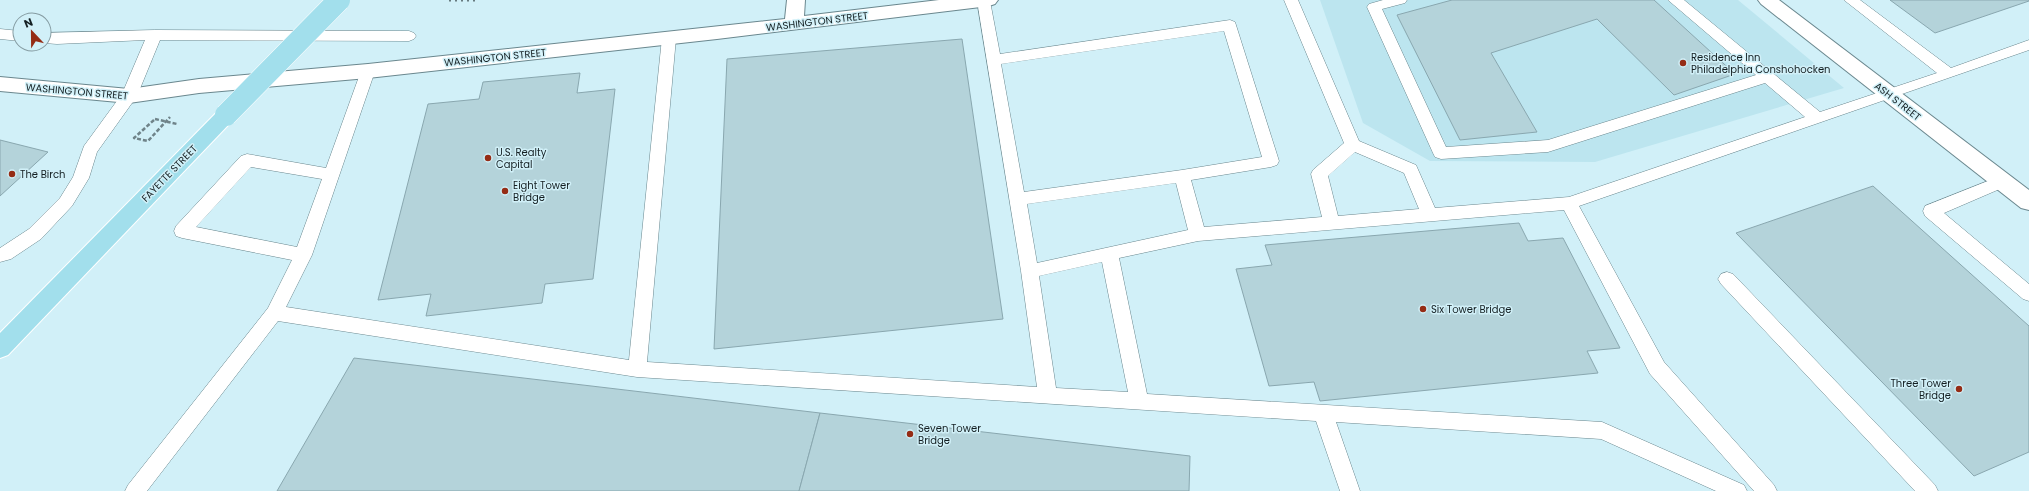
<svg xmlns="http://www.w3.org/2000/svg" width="2029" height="491" font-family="Poppins,sans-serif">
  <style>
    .built { fill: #bce5ef }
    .building { fill: #b4d3da; stroke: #89a7af }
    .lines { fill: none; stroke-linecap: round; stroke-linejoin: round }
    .service-casing { stroke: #6a878e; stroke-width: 1 }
    .minor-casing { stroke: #6a878e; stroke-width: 2 }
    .primary-casing { stroke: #fff; stroke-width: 2 }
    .path { stroke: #6f8389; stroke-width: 2.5; stroke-dasharray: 4 2; stroke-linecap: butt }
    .service { fill: #fff; fill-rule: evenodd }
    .minor { fill: #fff; fill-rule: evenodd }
    .primary { fill: #a2dfec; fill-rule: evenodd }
    .rail { stroke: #667a7f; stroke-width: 3; stroke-dasharray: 2 4; stroke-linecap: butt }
    .primary-bridge-casing { stroke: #fff; stroke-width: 23; stroke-linecap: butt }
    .path-bridge { stroke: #6f8389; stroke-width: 2.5; stroke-dasharray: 4 2; stroke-linecap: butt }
    .primary-bridge { stroke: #a2dfec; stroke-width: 22 }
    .poi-dot { fill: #952c15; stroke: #d1f0f8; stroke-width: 1.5 }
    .labels { text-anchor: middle; stroke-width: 3; stroke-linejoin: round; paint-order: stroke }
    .street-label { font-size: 10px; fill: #141f22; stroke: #d1f0f8 }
    .poi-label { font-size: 10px; fill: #141f22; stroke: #d1f0f8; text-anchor: start }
  </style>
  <rect width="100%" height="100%" fill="#d1f0f8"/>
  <polygon class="built" points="1320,0 1738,0 1844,88 1595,162 1430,161 1363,123"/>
  <g class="building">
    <polygon points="1452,0 1654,0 1735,74 1674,95 1597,19 1491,53 1537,132 1460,140 1397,15"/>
    <polygon points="1890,0 2029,0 2029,1 1935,33"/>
    <polygon points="962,39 1003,319 714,349 727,59"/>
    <polygon points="580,73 577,93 615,89 593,279 545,284 542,303 426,316 431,294 378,300 428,104 479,99 483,82"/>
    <polygon points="0,140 48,152 0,196"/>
    <polygon points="1873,186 2029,326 2029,452 1974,476 1736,233"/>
    <polygon points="1519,223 1528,241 1563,238 1620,348 1587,351 1598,373 1320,401 1314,382 1269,386 1236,269 1272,265 1265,245"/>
    <polygon points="354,358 820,413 799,491 277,491"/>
    <polygon points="820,413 1190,456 1189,491 799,491"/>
  </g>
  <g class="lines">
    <g class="service-casing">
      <g id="service">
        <path d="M977 0 990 1 1000 54 1230 20 1235 22 1279 161 1277 165 1271 167 1191 180 1204 227 1322 217 1311 174 1313 170 1344 143 1284 0H1298L1359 141 1416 165 1435 208 1569 197 1805 117 1765 83 1548 152 1441 159 1435 157 1433 153 1367 7 1369 4 1383 0H1407L1405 3 1382 9 1446 147 1548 140 1756 75 1668 0H1684L1820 112 1937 73 1844 0H1860L1951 68 2029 40V50L1579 206 1664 362 1774 485 1777 491H1754L1650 374 1564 210 1198 241 1119 258 1147 394 1602 422 1744 485 1747 491H1716L1601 439 1336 422 1360 491H1340L1316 421 637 377 278 321 147 491H125L128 485 268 308 292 260 182 238 176 236 174 231 176 226 241 156 247 154 326 168 361 71 363 67 368 66 373 67 375 71 312 255 286 307 629 360 662 38 664 35 669 33 674 35 676 38 647 362 1037 387 1021 271ZM1224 31 1262 157 1182 170 1024 192 1001 64ZM1355 152 1404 173 1419 209 1338 216 1328 176ZM251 167 322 179 297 247 196 227ZM1176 183 1188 230 1037 263 1027 204ZM1102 262 1128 392 1056 388 1039 276Z"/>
        <polygon points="0,29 20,31 20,41 0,39"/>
        <polygon points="155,30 409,31 414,33 416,36 414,39 409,41 160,40 137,96 97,152 89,178 72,206 41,239 11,259 0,262 0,248 29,229 60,198 73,177 84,146 122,94 145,40 57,44 44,43 44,33"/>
        <polygon points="2003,175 2009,177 2011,181 2009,185 1944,213 2029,284 2029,301 2023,299 1925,216 1923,211 1925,206"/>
        <polygon points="1727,272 1733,274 1935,485 1938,491 1915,491 1721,284 1718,279 1721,274"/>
      </g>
    </g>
    <g class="minor-casing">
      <g id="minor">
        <polygon points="787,0 805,0 804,16 939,0 998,0 995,4 989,6 717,39 368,78 199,93 129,103 0,91 0,77 129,89 199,79 368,64 785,19"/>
        <polygon points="1758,0 1779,0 2029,190 2029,210 2021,208 1761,4"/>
      </g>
    </g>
    <g class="primary-casing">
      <polygon id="primary" points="226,108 233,110 236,115 233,120 8,355 0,358 0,333 219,110"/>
    </g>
    <polyline class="path" points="154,120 134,138 148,141 170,117"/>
    <use href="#service" class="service"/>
    <use href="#minor" class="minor"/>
    <use href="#primary" class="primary"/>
    <polyline class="rail" points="449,0 478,0"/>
    <g class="primary-bridge-casing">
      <polyline id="primary-bridge" points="226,115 339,0"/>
    </g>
    <polyline class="path-bridge" points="155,119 177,124"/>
    <use href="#primary-bridge" class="primary-bridge"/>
  </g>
  <g class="poi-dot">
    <circle cx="1683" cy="63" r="4"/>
    <circle cx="488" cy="158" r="4"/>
    <circle cx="12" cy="174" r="4"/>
    <circle cx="505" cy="191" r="4"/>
    <circle cx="1423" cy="309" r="4"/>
    <circle cx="1959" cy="389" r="4"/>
    <circle cx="910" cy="434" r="4"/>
  </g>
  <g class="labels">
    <g class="street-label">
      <text transform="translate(817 21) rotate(-7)" y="4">WASHINGTON STREET</text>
      <text transform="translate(495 57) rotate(-6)" y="4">WASHINGTON STREET</text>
      <text transform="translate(77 91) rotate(5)" y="4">WASHINGTON STREET</text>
      <text transform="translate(1898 101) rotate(38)" y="4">ASH STREET</text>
      <text transform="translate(169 173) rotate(-46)" y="4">FAYETTE STREET</text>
    </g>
    <g class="poi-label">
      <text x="1691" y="61">Residence Inn<tspan x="1691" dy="12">Philadelphia Conshohocken</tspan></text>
      <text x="496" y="156">U.S. Realty<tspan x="496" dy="12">Capital</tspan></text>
      <text x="20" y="178">The Birch</text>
      <text x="513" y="189">Eight Tower<tspan x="513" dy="12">Bridge</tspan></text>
      <text x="1431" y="313">Six Tower Bridge</text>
      <text x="1951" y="387" text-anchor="end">Three Tower<tspan x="1951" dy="12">Bridge</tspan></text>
      <text x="918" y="432">Seven Tower<tspan x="918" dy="12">Bridge</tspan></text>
    </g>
  </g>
  <g transform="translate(32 32) rotate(338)"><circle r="19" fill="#d1f0f8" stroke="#859ca2"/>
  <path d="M0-3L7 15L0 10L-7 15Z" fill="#952c15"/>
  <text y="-6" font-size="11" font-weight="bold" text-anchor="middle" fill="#141f22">N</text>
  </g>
</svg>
